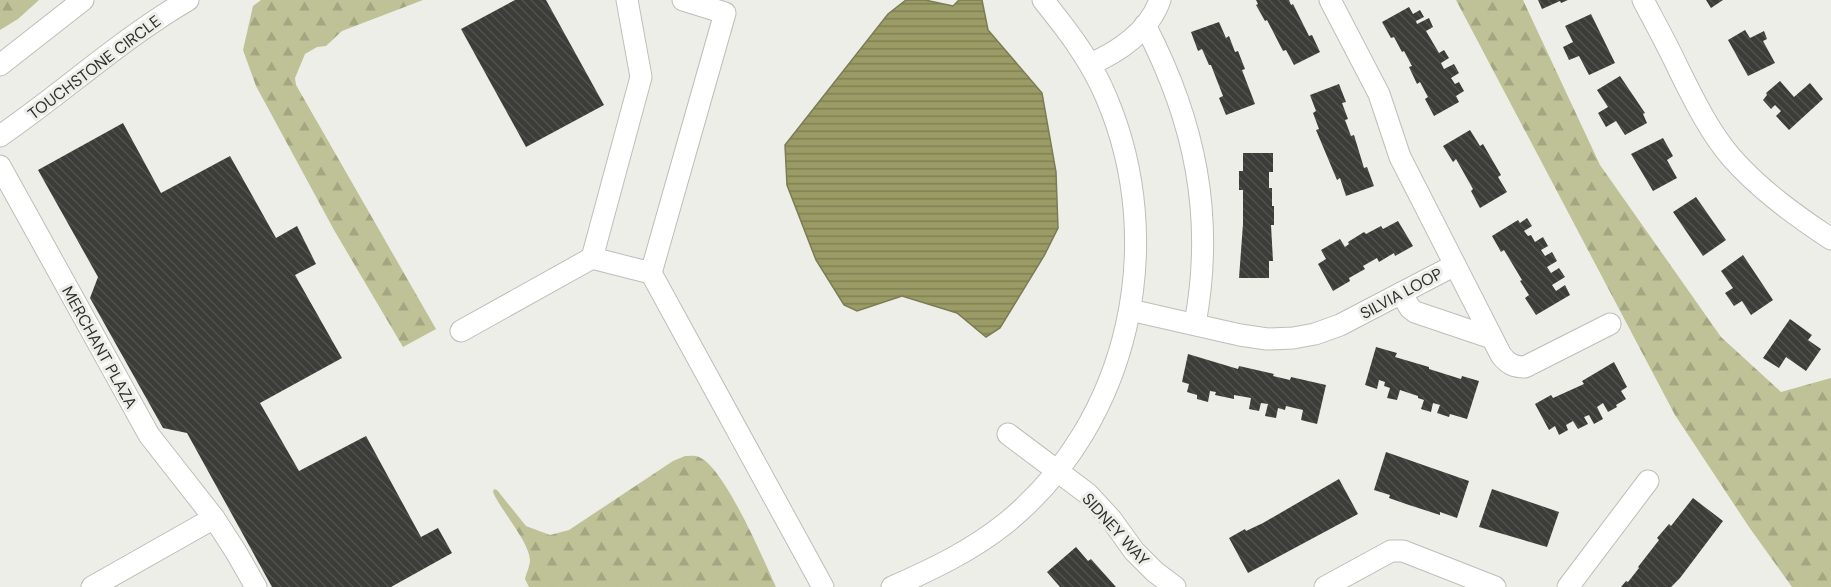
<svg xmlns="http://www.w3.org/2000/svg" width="1831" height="587" font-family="'DM Sans',sans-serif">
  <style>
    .forest { fill: url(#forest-firs) }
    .water { fill: url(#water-rules); stroke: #7b7c54; stroke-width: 1.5 }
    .building { fill: url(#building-back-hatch) }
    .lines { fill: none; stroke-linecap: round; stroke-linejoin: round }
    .minor-casing { stroke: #bebeb9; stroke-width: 23 }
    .minor { stroke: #fff; stroke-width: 21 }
    .labels { text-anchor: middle; stroke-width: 6; stroke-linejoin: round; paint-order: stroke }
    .street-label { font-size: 16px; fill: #2f302d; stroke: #eeeee9 }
  </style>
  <defs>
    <pattern id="forest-firs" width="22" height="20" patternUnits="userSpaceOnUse" patternTransform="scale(1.5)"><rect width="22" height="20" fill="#bfc196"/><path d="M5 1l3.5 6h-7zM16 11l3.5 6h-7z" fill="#a4a682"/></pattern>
    <pattern id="water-rules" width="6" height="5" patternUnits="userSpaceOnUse" patternTransform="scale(1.5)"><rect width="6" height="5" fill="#9b9c65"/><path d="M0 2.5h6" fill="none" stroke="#7f8054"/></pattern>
    <pattern id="building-back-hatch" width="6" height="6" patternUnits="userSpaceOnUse" patternTransform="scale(1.5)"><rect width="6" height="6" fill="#3c3c38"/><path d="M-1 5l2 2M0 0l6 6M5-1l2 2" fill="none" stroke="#50504c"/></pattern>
  </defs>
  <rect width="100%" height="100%" fill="#eeeee9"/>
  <g class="forest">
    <polygon points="0,0 39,0 18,19 0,30"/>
    <polygon points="261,0 423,0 342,31 326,46 317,47 305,54 295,78 296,85 436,329 403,347 334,230 256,86 243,50 253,6"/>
    <polygon points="1456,0 1523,0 1600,165 1721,337 1781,392 1831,378 1831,587 1792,587 1749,527 1675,415"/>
    <path d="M685 456C689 456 695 455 699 457 725 468 763 559 776 587H529L525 579C526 574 530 566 530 560 529 541 501 511 493 492L494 489 497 490 526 526 550 535 569 530 673 461Z"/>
  </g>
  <polygon class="water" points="906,0 925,0 953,6 959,0 982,0 988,30 1042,93 1056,172 1058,228 1044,256 1000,328 986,337 957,313 902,296 857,311 844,305 816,260 787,185 785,145 888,14"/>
  <g class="building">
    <polygon points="515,0 546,0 604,105 526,147 461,29"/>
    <polygon points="1256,0 1289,0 1291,5 1293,4 1309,36 1312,35 1320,52 1294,65 1286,50 1283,51 1267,20 1265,21 1256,5 1258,4"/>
    <polygon points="1538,0 1568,0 1561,3 1560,1 1542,9"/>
    <polygon points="1706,0 1723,0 1711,8"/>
    <polygon points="1409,7 1413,14 1420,10 1424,17 1416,21 1417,24 1429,18 1433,27 1426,31 1439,53 1444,50 1449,58 1441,63 1444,69 1454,64 1459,73 1451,78 1455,84 1459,82 1464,91 1456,96 1459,102 1434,116 1425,99 1428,97 1420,82 1417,84 1409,67 1412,66 1404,51 1402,52 1394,37 1391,38 1382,22"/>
    <polygon points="1591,14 1615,63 1589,75 1579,56 1569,60 1563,47 1573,42 1565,26"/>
    <polygon points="1219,22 1226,38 1229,36 1235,52 1238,51 1245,69 1242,70 1255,104 1226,115 1219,98 1223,96 1211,65 1209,65 1202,49 1198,51 1191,32"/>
    <polygon points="1745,30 1750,38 1764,31 1767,39 1763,41 1775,63 1748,76 1728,40"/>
    <polygon points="1620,76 1645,113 1643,114 1647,123 1625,135 1616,121 1606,127 1598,113 1608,107 1597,90"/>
    <polygon points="1780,81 1794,97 1810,83 1823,99 1789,130 1776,116 1781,111 1775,105 1771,109 1763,100 1767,95 1766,93"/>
    <polygon points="1339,84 1346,102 1342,103 1348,119 1345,120 1351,136 1354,135 1364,168 1367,167 1374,186 1346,196 1340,178 1337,180 1316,130 1319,129 1313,113 1316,111 1310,95"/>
    <polygon points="123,123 161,193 230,156 276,238 297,226 316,264 295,275 342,358 260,403 299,471 366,436 421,537 438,528 452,553 391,587 272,587 187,433 163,428 90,298 98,277 38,170"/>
    <polygon points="1470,130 1480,146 1483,144 1501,175 1498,177 1507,192 1480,208 1471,191 1473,189 1456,159 1453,162 1443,146"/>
    <polygon points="1663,138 1673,156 1667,160 1677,178 1653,191 1631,154"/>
    <polygon points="1243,153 1273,153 1273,172 1269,172 1269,188 1272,188 1272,206 1274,206 1274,225 1271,225 1273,261 1269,261 1269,278 1239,278 1243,224 1243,190 1239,190 1239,171 1243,171"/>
    <polygon points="1696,197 1726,240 1703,256 1673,212"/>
    <polygon points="1527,218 1532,226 1524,231 1528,236 1531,235 1535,242 1543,237 1548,246 1541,250 1545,256 1552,252 1557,261 1547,267 1551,273 1559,268 1565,277 1552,285 1556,291 1565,285 1570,295 1536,315 1525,298 1529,295 1520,281 1522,280 1504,250 1501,252 1492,236 1518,220 1520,223"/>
    <polygon points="1398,221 1413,246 1395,256 1394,253 1379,262 1377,258 1363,266 1365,269 1349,278 1350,281 1333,291 1318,264 1326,259 1321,250 1340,239 1345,247 1349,244 1348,242 1364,232 1366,234 1381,226 1383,229"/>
    <polygon points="1743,255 1773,300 1751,315 1742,301 1734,306 1725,293 1733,288 1721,271"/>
    <polygon points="1790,319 1812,335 1808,340 1821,349 1806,371 1786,357 1779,368 1763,358"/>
    <polygon points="1376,347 1397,353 1395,357 1429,367 1429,369 1461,379 1462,376 1479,381 1467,419 1450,414 1449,417 1437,413 1440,405 1433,403 1431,412 1421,409 1424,400 1418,398 1418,396 1400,390 1397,400 1387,398 1390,388 1384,386 1385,382 1379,380 1377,389 1365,385"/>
    <polygon points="1188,354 1238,369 1239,366 1274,374 1273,376 1290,380 1291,377 1326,385 1317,424 1301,420 1303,410 1286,406 1285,410 1278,408 1276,418 1265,416 1268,404 1261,403 1259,411 1249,409 1251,398 1234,395 1234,399 1215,395 1216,392 1210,391 1208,402 1197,399 1197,395 1187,392 1189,384 1182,382"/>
    <polygon points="1614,362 1627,387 1621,391 1626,399 1616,405 1617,407 1608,412 1603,403 1597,407 1603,419 1594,424 1589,415 1584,417 1588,424 1578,429 1573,421 1566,425 1568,430 1559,435 1555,426 1549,430 1535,404 1551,395 1553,398 1584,384 1582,381"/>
    <polygon points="1386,452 1469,481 1457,518 1440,512 1440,515 1406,504 1389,498 1390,495 1374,490"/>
    <polygon points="1339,479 1358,514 1248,573 1229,538 1245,529 1246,531 1263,523"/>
    <polygon points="1492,489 1559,512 1547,547 1479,527"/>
    <polygon points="1693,498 1723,521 1680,578 1671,587 1621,587 1626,581 1628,582 1639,568 1638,567 1659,540 1657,538 1669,524 1671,526"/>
    <polygon points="1076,547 1088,561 1091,559 1116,587 1060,587 1047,572"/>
  </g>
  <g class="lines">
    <g class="minor-casing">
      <g id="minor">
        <polyline points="627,0 641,77 592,258 651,273 823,587"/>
        <path d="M1330 0 1379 94 1400 157 1501 355C1508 364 1514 367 1525 367L1610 324"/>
        <path d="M1643 0C1655 23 1668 46 1679 70 1694 100 1709 131 1731 157 1760 190 1795 215 1831 239"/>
        <path d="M1145 25C1195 121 1215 216 1195 324"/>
        <path d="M1090 64C1119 52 1149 31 1160 0"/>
        <polyline points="0,65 83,0"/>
        <path d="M0 136C64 92 121 39 188 0"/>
        <polyline points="0,166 149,435 214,518 236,552 256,587"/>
        <polyline points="651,273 725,13 683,0"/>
        <polyline points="1401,293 1410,308 1415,312 1492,338"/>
        <polyline points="1130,310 1240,335 1267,339 1293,338 1315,334 1340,325 1455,265"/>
        <polyline points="461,331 592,258"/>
        <polyline points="1008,434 1088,494 1111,519 1134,551 1155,572 1175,587"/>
        <polyline points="92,587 214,518"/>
        <path d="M892 587C933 569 971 551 1006 523 1130 422 1168 244 1107 99 1092 62 1068 31 1043 0"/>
        <polyline points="1325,587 1391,551 1403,551 1495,587"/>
        <polyline points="1568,587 1648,481"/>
      </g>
    </g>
    <use href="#minor" class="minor"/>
  </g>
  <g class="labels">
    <g class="street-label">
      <text transform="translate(94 67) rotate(-37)" y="6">TOUCHSTONE CIRCLE</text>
      <text transform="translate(1401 293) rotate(-28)" y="6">SILVIA LOOP</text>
      <text transform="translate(100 347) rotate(61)" y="6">MERCHANT PLAZA</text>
      <text transform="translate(1116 529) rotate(48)" y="6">SIDNEY WAY</text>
    </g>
  </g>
</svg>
